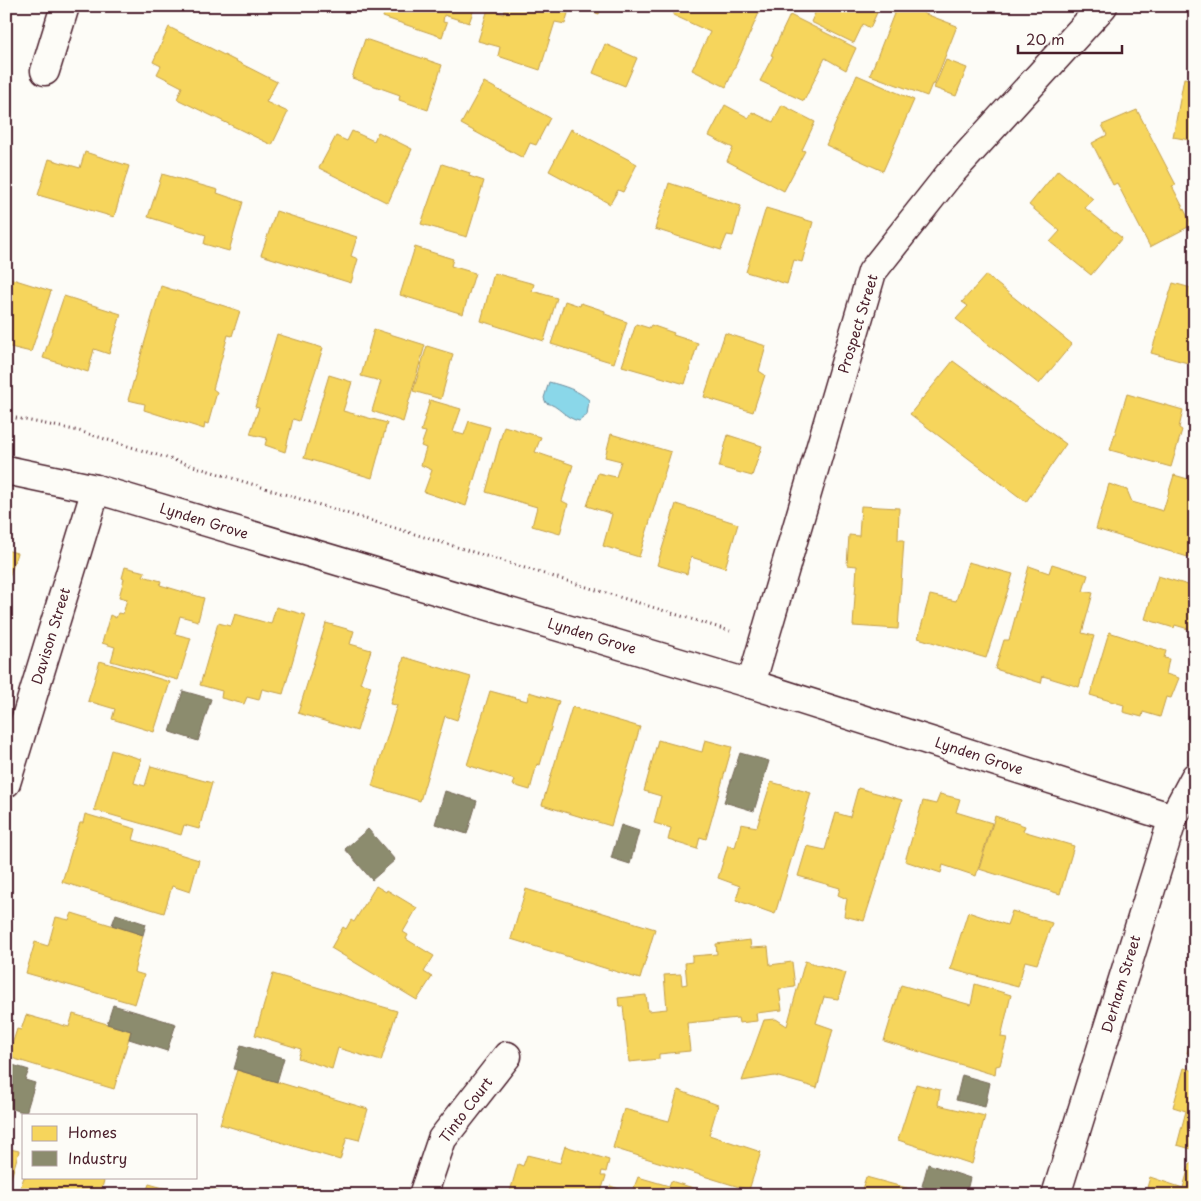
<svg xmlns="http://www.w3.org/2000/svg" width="1201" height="1201" font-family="'Playpen Sans',sans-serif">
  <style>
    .water { fill: #8ad7e9; stroke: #708d9d }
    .homes { fill: #f6d55c; stroke: #c29e4d }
    .industry { fill: #8c8c6e; stroke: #786b5a }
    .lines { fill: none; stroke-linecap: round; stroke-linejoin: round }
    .street-casing { stroke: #4a1f2b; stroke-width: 31 }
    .path { stroke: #4a1f2b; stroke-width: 3; stroke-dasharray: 1 4; stroke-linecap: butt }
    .street { stroke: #fdfcf7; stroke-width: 28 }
    .labels { text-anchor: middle; stroke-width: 5; stroke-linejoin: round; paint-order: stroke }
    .street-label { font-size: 14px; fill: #4a1f2b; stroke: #fdfcf7 }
  </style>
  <rect width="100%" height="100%" fill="#fdfcf7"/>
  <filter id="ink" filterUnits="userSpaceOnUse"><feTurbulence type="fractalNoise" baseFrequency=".02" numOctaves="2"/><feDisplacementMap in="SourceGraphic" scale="10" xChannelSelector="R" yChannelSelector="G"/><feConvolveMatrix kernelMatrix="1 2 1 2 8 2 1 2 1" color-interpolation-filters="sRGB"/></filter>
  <g filter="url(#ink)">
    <path class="water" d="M549 382C564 386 578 390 589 400L587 415 579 421C564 418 559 405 546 403L544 398Z"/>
    <g class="homes">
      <polygon points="386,6 475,6 469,23 444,15 443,22 447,23 442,37 383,17"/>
      <polygon points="506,6 524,6 523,10 531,11 532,6 570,6 565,24 555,22 540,70 498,56 500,47 478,41 488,9 504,14"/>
      <polygon points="586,6 601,6 599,14 585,9"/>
      <polygon points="677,6 762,6 726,87 692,70 710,32 673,15"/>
      <polygon points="818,6 880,6 870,28 863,24 854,43 811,22"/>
      <polygon points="897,6 924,6 926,7 923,13 957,26 934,85 932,84 927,96 870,75"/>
      <polygon points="790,15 856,48 846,70 825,58 804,101 760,81 773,56 771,55"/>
      <polygon points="169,27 277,82 266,102 288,112 272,145 177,99 182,87 157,74 161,66 153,62"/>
      <polygon points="365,39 442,65 428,110 399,100 400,95 352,78"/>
      <polygon points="605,44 637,58 625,86 593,73"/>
      <polygon points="946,60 967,68 956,96 934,88"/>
      <polygon points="857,75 914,100 883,171 826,145"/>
      <polygon points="1184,78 1195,80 1195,141 1173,137"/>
      <polygon points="484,82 550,118 536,145 530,143 523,158 461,124"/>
      <polygon points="725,105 749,118 752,112 773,122 782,105 815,122 802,150 805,151 784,191 727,161 733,148 709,136"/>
      <polygon points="1137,110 1176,185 1172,186 1192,225 1150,247 1117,183 1113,185 1092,143 1107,135 1102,125"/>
      <polygon points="571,129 637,164 623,192 618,190 610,204 549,171"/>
      <polygon points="352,131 374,141 378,132 412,149 388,203 319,168 336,136 347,141"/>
      <polygon points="85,152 129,166 114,217 38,195 49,159 80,168"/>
      <polygon points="442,164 470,173 469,176 484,181 467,237 421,224"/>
      <polygon points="1058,170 1093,199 1085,208 1122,238 1091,275 1050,242 1060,231 1029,205"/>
      <polygon points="162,174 218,190 217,193 243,202 229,251 204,244 206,235 148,217"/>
      <polygon points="669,183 741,206 733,236 727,235 721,250 655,229"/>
      <polygon points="766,208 813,222 802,262 794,260 787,284 746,272"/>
      <polygon points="276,211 357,237 351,256 358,259 351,283 261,255"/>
      <polygon points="415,247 453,259 451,266 475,273 463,314 400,295"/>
      <polygon points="494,273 534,284 532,291 557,298 544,341 481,321"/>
      <polygon points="986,275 1072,344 1039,384 956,319 968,306 962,302"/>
      <polygon points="6,277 51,291 31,352 6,346"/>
      <polygon points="1173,283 1195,289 1195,365 1151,353"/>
      <polygon points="161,286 240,311 232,336 228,335 213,389 217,392 208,424 205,423 204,429 144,410 145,404 128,400"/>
      <polygon points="64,296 121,314 109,354 94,349 88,372 43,358"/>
      <polygon points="565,301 580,306 581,303 605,311 605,314 627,322 614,363 551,344"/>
      <polygon points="636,324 649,328 651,325 674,333 673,335 698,343 685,384 622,366"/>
      <polygon points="374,329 425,345 403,422 372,411 381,381 361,376"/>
      <polygon points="725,333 766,346 759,371 765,375 753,412 704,397"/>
      <polygon points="277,334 323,348 299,421 293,419 285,452 265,445 267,438 250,434 259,408 255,407"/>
      <polygon points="427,346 453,354 441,399 413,391"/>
      <polygon points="953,361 1066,444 1026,502 910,414"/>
      <polygon points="329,375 352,382 343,411 387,423 372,478 304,458"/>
      <polygon points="1127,394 1183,410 1179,428 1182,430 1171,467 1110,450"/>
      <polygon points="430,400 461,409 453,432 464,435 469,421 490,427 466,506 424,492 432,470 421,465 426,448 421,446 426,432 421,431"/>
      <polygon points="504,426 541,437 535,452 573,465 562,501 568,504 560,534 532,526 537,507 486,492"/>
      <polygon points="611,434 671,452 639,557 603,546 612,514 587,506 598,473 616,477 621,461 605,457"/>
      <polygon points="728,435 762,446 752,476 719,467"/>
      <polygon points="1174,475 1195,481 1195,544 1191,558 1096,529 1109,484 1127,490 1132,502 1163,511"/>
      <polygon points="676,504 738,524 725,568 691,557 687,574 657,565"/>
      <polygon points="861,506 899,508 898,540 904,540 898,629 853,626 857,566 847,565 849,535 859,536"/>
      <polygon points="6,550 17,553 6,588"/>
      <polygon points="968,562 1013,574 986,658 918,638 930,595 956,601"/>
      <polygon points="1052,564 1088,575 1083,591 1093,593 1082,633 1094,636 1079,687 1043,676 1041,683 995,669 1004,640 1009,640 1029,566 1049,573"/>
      <polygon points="125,567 145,572 143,576 161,581 160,585 204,598 198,621 180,616 175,634 191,638 178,680 111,661 115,647 102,643 110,615 116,618 118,613 123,614 127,599 119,597 124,579 122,578"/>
      <polygon points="1158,576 1195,587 1195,631 1175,625 1174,628 1145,619"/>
      <polygon points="276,607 306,615 283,694 262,689 259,700 247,697 244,704 221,698 222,691 200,685 218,623 231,626 235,614 271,624"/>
      <polygon points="326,623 354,631 350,644 371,650 360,683 371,686 357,731 298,713"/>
      <polygon points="1109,632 1166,651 1164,658 1169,659 1166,674 1179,678 1171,698 1166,697 1160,717 1143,712 1142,717 1123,712 1124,705 1090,695"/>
      <polygon points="404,657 471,677 457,720 445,716 420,801 372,786 397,705 390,704"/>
      <polygon points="100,661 170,682 154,732 112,719 115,709 88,701"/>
      <polygon points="490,691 527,701 529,692 559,701 540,765 537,764 530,790 513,785 515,780 467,765"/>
      <polygon points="572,707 640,727 611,826 542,805"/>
      <polygon points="658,740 702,752 705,740 732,747 706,839 700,837 697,849 668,840 671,828 654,823 661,796 644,791"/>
      <polygon points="111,750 141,759 134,783 145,786 151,766 212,783 199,829 184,825 181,835 94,810"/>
      <polygon points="771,782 811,793 775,914 736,900 740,886 718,878 728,845 735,848 741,824 757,827"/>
      <polygon points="858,788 902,800 864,921 844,916 847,899 838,895 840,888 798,876 807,846 825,850 836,813 850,817"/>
      <polygon points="940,794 960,799 956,812 992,823 976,876 943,865 941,873 905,861 923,801 936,804"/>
      <polygon points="85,814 136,829 133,840 199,860 190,892 172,886 164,913 62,882 80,823 83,823"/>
      <polygon points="995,816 1025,826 1023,831 1074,846 1060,894 979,869"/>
      <polygon points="376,886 386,892 387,890 417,908 403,932 408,935 406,939 434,956 424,972 432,977 417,1000 331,948 343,927 346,929 351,920 354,922"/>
      <polygon points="526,889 655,929 640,979 511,939"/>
      <polygon points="1012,911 1052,923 1037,964 1025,961 1018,987 950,969 968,912 1007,925"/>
      <polygon points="72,913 143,935 134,972 144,975 135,1004 26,973 35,942 48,946 56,917 69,920"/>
      <polygon points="750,940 751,948 768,947 770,965 792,962 795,987 779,989 782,1010 756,1013 757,1021 739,1023 738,1018 687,1023 690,1051 659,1054 659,1059 629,1062 623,1006 619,1006 618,998 646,995 648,1011 667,1009 664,975 681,974 682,985 687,984 685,963 692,962 692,956 717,954 716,944"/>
      <polygon points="805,961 846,973 838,999 824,997 816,1023 833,1029 817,1088 775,1076 742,1081 764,1020 776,1019 787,1026"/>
      <polygon points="273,974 397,1011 381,1061 338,1048 332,1069 298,1058 301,1049 255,1035"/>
      <polygon points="975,984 1011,995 1001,1037 1007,1038 1000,1065 996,1066 995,1075 884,1041 901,985 971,1005"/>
      <polygon points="73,1014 131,1031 114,1089 8,1057 17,1029 21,1030 26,1015 69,1027"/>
      <polygon points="1195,1029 1195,1055 1187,1053"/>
      <polygon points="1184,1068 1195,1071 1195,1150 1177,1145 1186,1111 1173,1107"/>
      <polygon points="237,1070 368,1109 359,1140 347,1137 340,1160 220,1124"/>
      <polygon points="916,1084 940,1090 938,1105 985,1116 972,1164 898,1140"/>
      <polygon points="678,1090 718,1105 709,1135 761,1152 749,1190 613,1148 624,1109 669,1121"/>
      <polygon points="565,1146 609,1160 606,1172 602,1171 601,1176 606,1176 600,1195 509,1195 518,1164 523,1166 527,1155 560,1163"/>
      <polygon points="6,1148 19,1151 6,1195"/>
      <polygon points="1190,1163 1195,1164 1195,1195 1145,1195 1150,1177 1183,1188"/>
      <polygon points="24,1177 105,1177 100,1195 18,1195"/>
      <polygon points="638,1177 669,1186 671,1181 715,1195 607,1195 610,1186 632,1193"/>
      <polygon points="866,1177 925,1193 924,1195 860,1195"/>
      <polygon points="149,1184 185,1194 185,1195 145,1195"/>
      <polygon points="299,1188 321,1195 297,1195"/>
      <polygon points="209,1189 229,1194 228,1195 207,1195"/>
    </g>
    <g class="industry">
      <polygon points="183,691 211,699 198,741 170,732"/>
      <polygon points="740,753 769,761 754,811 724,802"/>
      <polygon points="445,791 477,801 467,834 435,824"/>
      <polygon points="621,825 639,831 630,864 611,858"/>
      <polygon points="368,829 395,860 372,880 345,849"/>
      <polygon points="116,914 146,924 143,935 112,925"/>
      <polygon points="113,1005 176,1024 167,1051 129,1039 131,1031 107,1024"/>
      <polygon points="241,1045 284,1058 277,1082 234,1069"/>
      <polygon points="6,1063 29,1070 25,1080 35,1083 26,1113 6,1107"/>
      <polygon points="962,1075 990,1083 985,1107 956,1100"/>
      <polygon points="928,1164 970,1178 966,1195 925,1195 927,1188 922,1186"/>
    </g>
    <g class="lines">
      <g class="street-casing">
        <g id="street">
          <polyline points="45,71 65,6"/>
          <polyline points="6,470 96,489 751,684 1173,818"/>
          <polyline points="751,684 872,272 948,176 1103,6"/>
          <polyline points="6,783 96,489"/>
          <polyline points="423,1195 442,1139 507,1056"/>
          <polyline points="1056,1195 1173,818 1195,777"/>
        </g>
      </g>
      <polyline class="path" points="6,416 79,431 730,631"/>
      <use href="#street" class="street"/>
    </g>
  </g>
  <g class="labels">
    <g class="street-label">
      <text transform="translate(858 324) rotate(-73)" y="5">Prospect Street</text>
      <text transform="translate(204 521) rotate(17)" y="5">Lynden Grove</text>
      <text transform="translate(51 636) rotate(-73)" y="5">Davison Street</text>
      <text transform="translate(592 636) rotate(17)" y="5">Lynden Grove</text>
      <text transform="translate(979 756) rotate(18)" y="5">Lynden Grove</text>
      <text transform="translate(1121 984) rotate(-73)" y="5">Derham Street</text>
      <text transform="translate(466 1110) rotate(-53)" y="5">Tinto Court</text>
    </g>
  </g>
  <rect width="1201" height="1201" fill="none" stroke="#fdfcf7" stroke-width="25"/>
  <rect x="12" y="12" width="1176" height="1176" fill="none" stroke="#4a1f2b" stroke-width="2" filter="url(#ink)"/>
  <rect x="22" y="1114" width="175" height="65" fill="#fdfcf7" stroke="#b5a4a5"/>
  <rect x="32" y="1126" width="25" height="15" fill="#f6d55c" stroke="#b5a4a5"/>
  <text x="68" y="1138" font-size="15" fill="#4a1f2b">Homes</text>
  <rect x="32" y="1151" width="25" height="15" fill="#8c8c6e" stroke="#b5a4a5"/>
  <text x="68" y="1164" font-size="15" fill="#4a1f2b">Industry</text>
  <path d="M1018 45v8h104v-8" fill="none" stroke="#4a1f2b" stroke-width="2.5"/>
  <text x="1026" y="45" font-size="15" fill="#4a1f2b" stroke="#fdfcf7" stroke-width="4" paint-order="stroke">20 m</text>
</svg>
